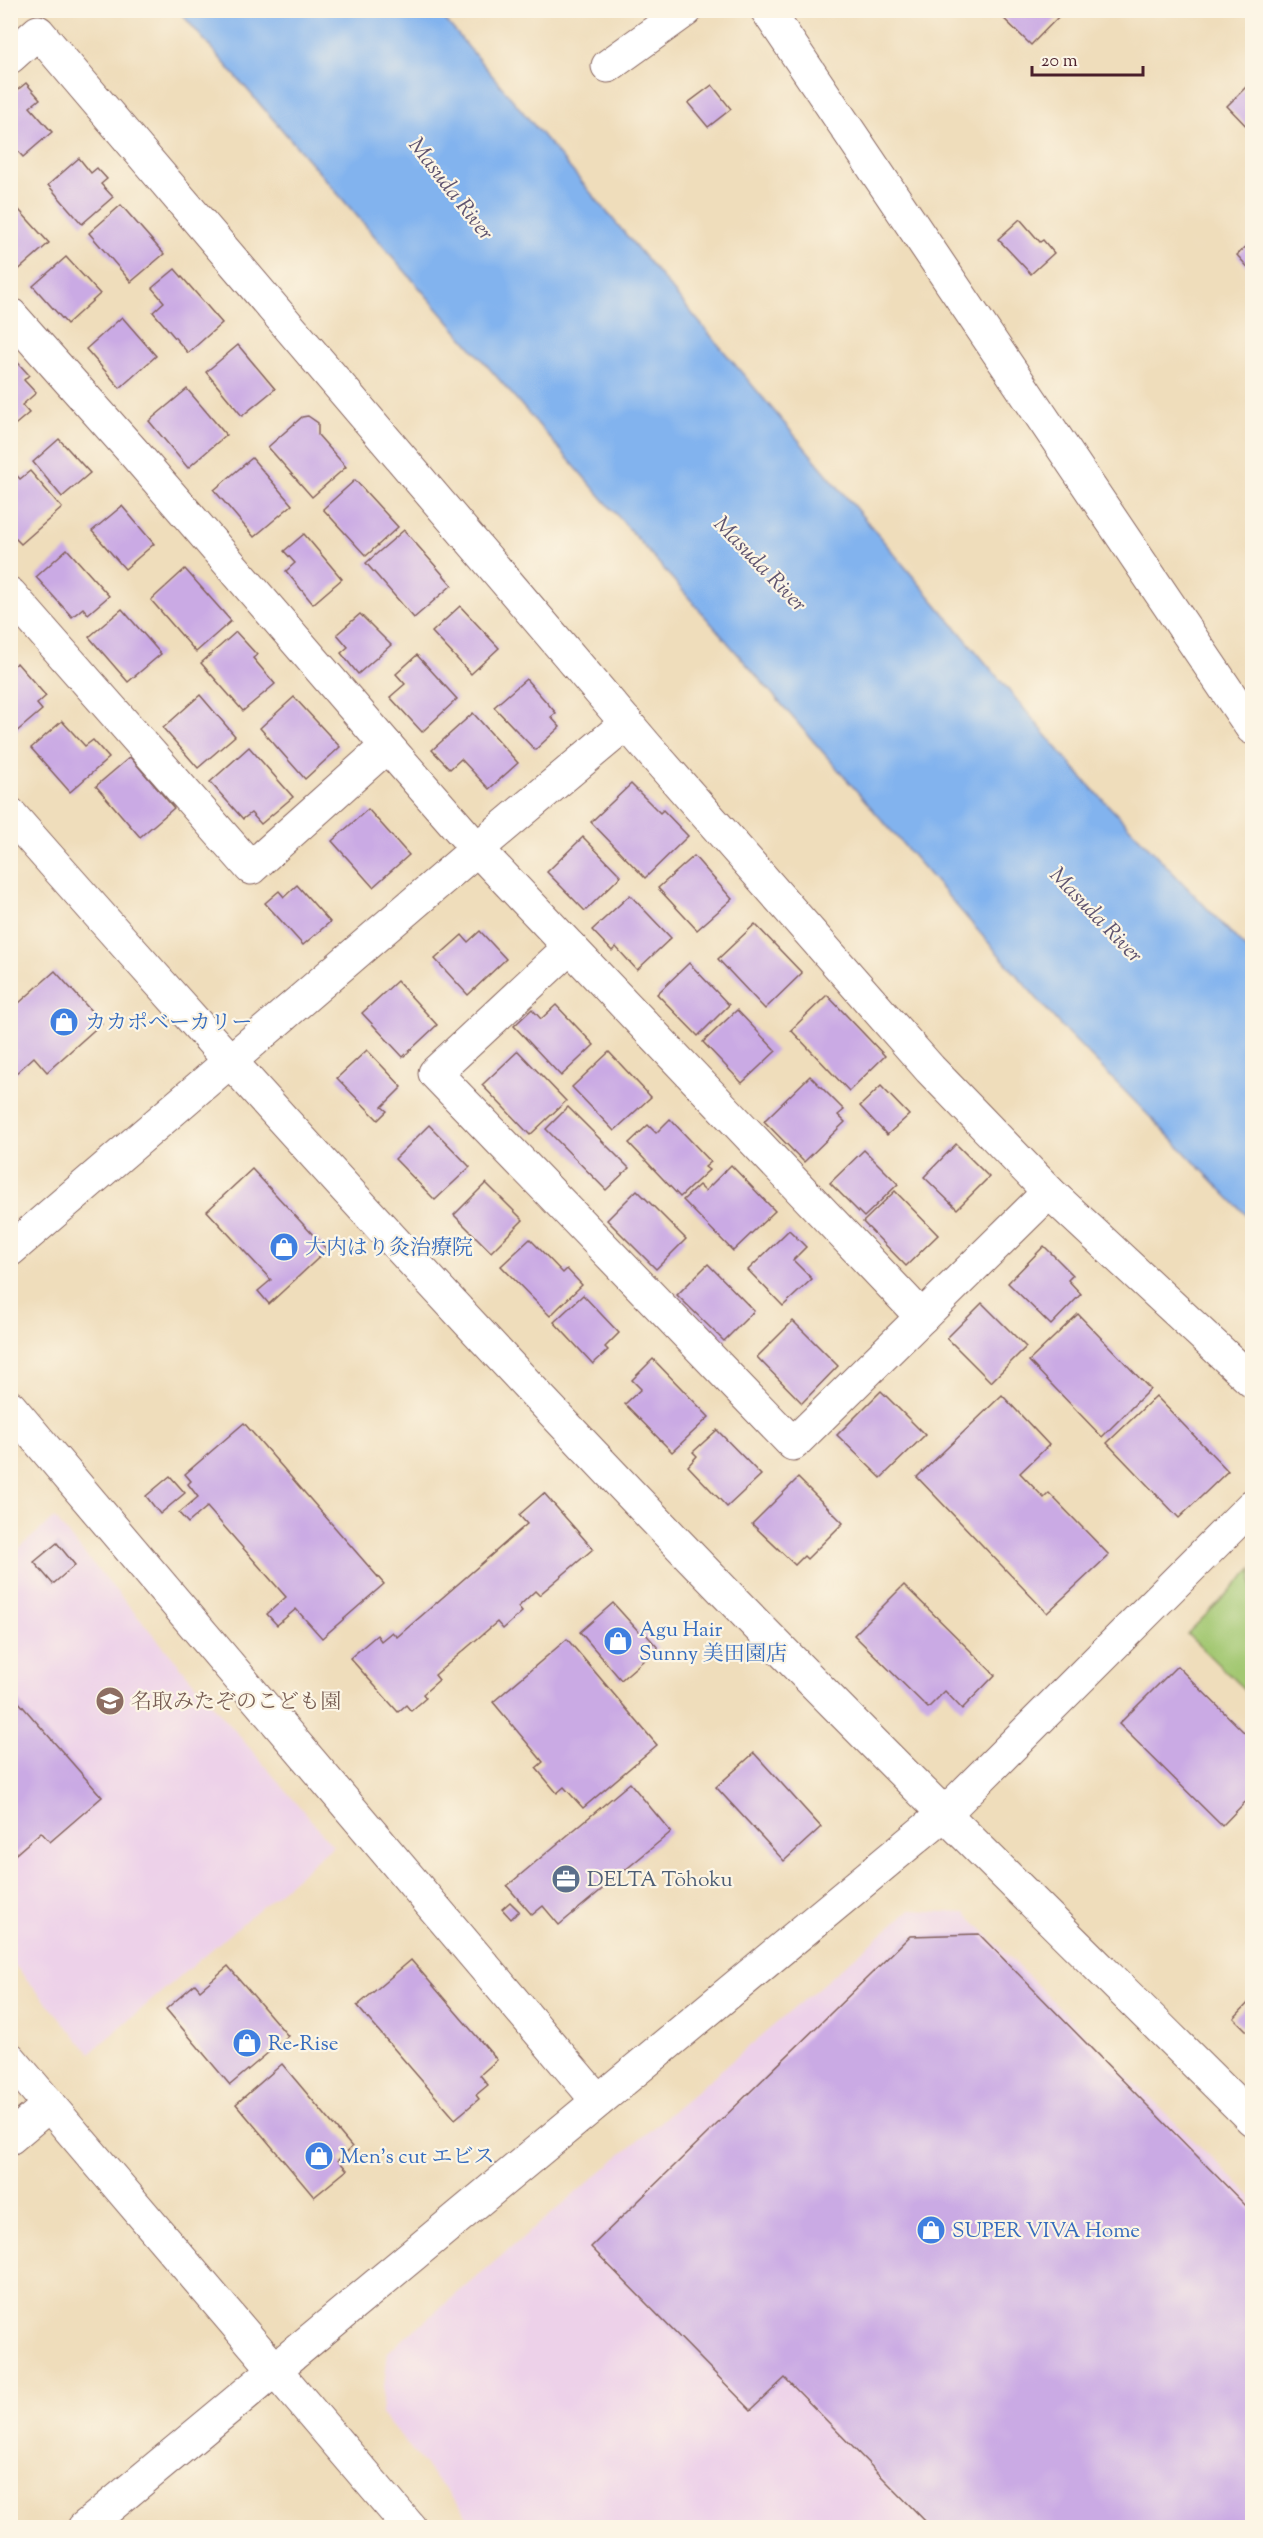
<svg xmlns="http://www.w3.org/2000/svg" width="1263" height="2538" font-family="'Sorts Mill Goudy','Noto Serif JP',serif">
  <style>
    .built { fill: #edd1e9 }
    .green { fill: #a3c872; stroke: #76744e; stroke-width: 1.5 }
    .water { fill: #82b3ee; stroke: #66698c; stroke-width: 1.5 }
    .building { fill: #caaae4 }
    .lines { fill: none; stroke-linecap: round; stroke-linejoin: round }
    .minor-casing { stroke: #84625d; stroke-width: 35 }
    .tertiary-casing { stroke: #84625d; stroke-width: 35 }
    .minor { stroke: #fff; stroke-width: 33 }
    .tertiary { stroke: #fff; stroke-width: 33 }
    .labels { text-anchor: middle; stroke-width: 4.5; stroke-linejoin: round; paint-order: stroke }
    .shop-label { font-size: 21px; fill: #366cbe; stroke: #fcf5e5; text-anchor: start }
    .education-label { font-size: 21px; fill: #785e54; stroke: #fcf5e5; text-anchor: start }
    .service-label { font-size: 21px; fill: #4e5e75; stroke: #fcf5e5; text-anchor: start }
    .water-label { font-size: 22px; font-style: italic; fill: #5e536f; stroke: #fcf5e5 }
  </style>
  <rect width="100%" height="100%" fill="#fcf5e5"/>
  <filter id="ink" filterUnits="userSpaceOnUse"><feTurbulence type="fractalNoise" baseFrequency=".0167" numOctaves="2"/><feDisplacementMap in="SourceGraphic" scale="12" xChannelSelector="R" yChannelSelector="G"/><feConvolveMatrix kernelMatrix="1 2 1 2 8 2 1 2 1" color-interpolation-filters="sRGB"/></filter>
  <filter id="wash" filterUnits="userSpaceOnUse"><feTurbulence type="fractalNoise" baseFrequency=".008" numOctaves="4" result="noise"/><feDisplacementMap in="SourceGraphic" scale="24" xChannelSelector="R" yChannelSelector="G"/><feGaussianBlur stdDeviation="1.35" result="paint"/><feColorMatrix in="noise" values="0 0 0 0 0 0 0 0 0 0 0 0 0 0 0 0 0 1.4 0 .05"/><feComposite in="paint" operator="in"/></filter>
  <g filter="url(#wash)">
    <rect width="100%" height="100%" fill="#efddbb"/>
    <g class="built">
      <polygon points="54,1518 333,1846 90,2053 11,1961 10,1556"/>
      <polygon points="910,1910 966,1913 1121,2070 1252,2197 1252,2527 476,2527 381,2413 388,2352"/>
    </g>
    <polygon class="green" points="1252,1569 1252,1697 1187,1634"/>
    <polygon class="water" points="179,11 438,11 1084,780 1252,955 1252,1221 1060,1025"/>
    <g id="blocks">
      <g class="building">
        <polygon points="995,10 1058,10 1062,13 1031,45"/>
        <polygon points="1252,81 1252,132 1227,106"/>
        <polygon points="26,83 40,99 30,107 52,132 23,157 10,143 10,96"/>
        <polygon points="712,85 731,109 708,127 688,103"/>
        <polygon points="79,158 91,173 97,168 107,179 101,184 113,197 82,224 48,185"/>
        <polygon points="10,200 49,243 15,273 10,267"/>
        <polygon points="121,205 164,254 131,282 89,233"/>
        <polygon points="1020,219 1040,242 1043,240 1054,253 1031,274 998,239"/>
        <polygon points="1252,241 1252,272 1237,255"/>
        <polygon points="66,257 100,294 67,324 33,286"/>
        <polygon points="175,269 222,323 188,353 153,312 164,302 152,288"/>
        <polygon points="122,317 156,356 120,388 86,349"/>
        <polygon points="238,345 275,389 242,416 206,372"/>
        <polygon points="10,354 29,375 24,380 36,393 22,405 29,413 10,429"/>
        <polygon points="187,389 226,435 188,468 149,421"/>
        <polygon points="308,416 318,423 318,435 346,467 312,497 268,447 302,417"/>
        <polygon points="59,439 90,473 62,497 33,462"/>
        <polygon points="252,458 292,505 254,537 214,490"/>
        <polygon points="10,468 20,479 30,471 62,508 21,544 10,533"/>
        <polygon points="355,480 398,527 366,556 323,509"/>
        <polygon points="122,506 154,544 125,569 92,531"/>
        <polygon points="404,530 452,585 414,618 366,563"/>
        <polygon points="304,534 342,579 313,604 286,571 295,563 284,551"/>
        <polygon points="67,549 109,596 88,614 83,608 72,617 36,577"/>
        <polygon points="185,569 231,621 196,652 151,600"/>
        <polygon points="460,606 499,648 471,674 432,632"/>
        <polygon points="122,609 161,654 128,682 89,637"/>
        <polygon points="360,614 391,645 358,674 341,653 348,647 337,634"/>
        <polygon points="236,632 257,655 253,658 275,684 243,711 201,663"/>
        <polygon points="417,655 457,699 422,732 390,697 405,684 396,674"/>
        <polygon points="17,663 46,696 37,704 42,710 15,733 10,728 10,668"/>
        <polygon points="526,679 556,713 551,717 560,727 535,750 494,707"/>
        <polygon points="200,695 235,736 198,768 163,728"/>
        <polygon points="294,697 340,747 305,779 260,728"/>
        <polygon points="473,713 518,763 489,789 461,759 450,769 432,750"/>
        <polygon points="62,721 85,746 93,740 109,758 70,792 31,748"/>
        <polygon points="249,747 293,797 261,824 251,813 243,819 210,782"/>
        <polygon points="130,757 174,808 140,837 96,786"/>
        <polygon points="631,784 660,813 663,810 688,836 645,878 591,822"/>
        <polygon points="368,809 409,855 373,887 332,841"/>
        <polygon points="583,837 621,876 585,911 547,872"/>
        <polygon points="694,856 732,899 697,930 658,888"/>
        <polygon points="297,885 330,922 303,945 265,903 279,891 284,897"/>
        <polygon points="630,895 671,938 637,970 616,947 612,951 592,930"/>
        <polygon points="755,924 802,973 765,1009 718,959"/>
        <polygon points="480,931 506,959 468,995 435,959 462,935 468,942"/>
        <polygon points="689,963 729,1005 698,1036 657,994"/>
        <polygon points="55,971 102,1023 47,1072 34,1057 15,1074 10,1069 10,1011"/>
        <polygon points="397,981 437,1025 403,1057 362,1013"/>
        <polygon points="827,995 885,1056 849,1091 791,1030"/>
        <polygon points="556,1005 594,1045 561,1076 514,1026 532,1009 541,1019"/>
        <polygon points="737,1010 776,1051 742,1083 703,1042"/>
        <polygon points="367,1050 402,1087 382,1107 387,1111 378,1120 337,1078"/>
        <polygon points="518,1051 566,1101 530,1135 482,1085"/>
        <polygon points="609,1052 651,1097 614,1131 572,1087"/>
        <polygon points="810,1076 844,1110 838,1115 845,1122 804,1162 764,1121"/>
        <polygon points="881,1086 909,1115 887,1135 860,1106"/>
        <polygon points="568,1107 629,1168 606,1190 546,1129"/>
        <polygon points="670,1119 711,1162 705,1167 709,1170 680,1197 629,1143 648,1125 656,1133"/>
        <polygon points="429,1125 470,1167 435,1200 395,1159"/>
        <polygon points="956,1144 989,1177 957,1209 924,1177"/>
        <polygon points="864,1150 898,1184 864,1217 830,1183"/>
        <polygon points="731,1165 775,1211 733,1251 683,1200 699,1185 705,1191"/>
        <polygon points="252,1169 327,1250 269,1304 258,1291 271,1280 207,1211"/>
        <polygon points="486,1183 523,1220 491,1252 454,1215"/>
        <polygon points="637,1190 686,1239 656,1269 607,1220"/>
        <polygon points="895,1191 938,1235 906,1266 863,1222"/>
        <polygon points="789,1230 806,1247 793,1260 812,1279 783,1306 748,1270"/>
        <polygon points="530,1239 563,1273 567,1269 582,1285 550,1316 501,1266"/>
        <polygon points="1044,1246 1073,1275 1068,1280 1081,1294 1051,1325 1008,1283"/>
        <polygon points="708,1264 754,1311 724,1341 677,1295"/>
        <polygon points="583,1295 619,1333 605,1347 608,1350 593,1364 554,1322"/>
        <polygon points="982,1303 1026,1347 991,1382 947,1338"/>
        <polygon points="1078,1314 1150,1389 1102,1437 1029,1361"/>
        <polygon points="793,1321 838,1366 802,1403 757,1357"/>
        <polygon points="653,1359 709,1417 672,1452 625,1404 641,1389 632,1380"/>
        <polygon points="881,1391 925,1435 881,1478 837,1435"/>
        <polygon points="1002,1395 1049,1445 1020,1473 1044,1498 1049,1493 1109,1555 1047,1613 917,1477"/>
        <polygon points="1156,1396 1228,1471 1179,1518 1107,1443"/>
        <polygon points="244,1423 384,1584 322,1638 296,1609 277,1625 267,1614 286,1597 207,1507 188,1523 179,1513 198,1497 188,1484 191,1481 185,1474"/>
        <polygon points="717,1430 761,1475 727,1507 688,1466 697,1456 693,1452"/>
        <polygon points="170,1476 185,1493 160,1514 146,1496"/>
        <polygon points="798,1478 843,1523 807,1559 804,1556 795,1565 752,1524"/>
        <polygon points="544,1493 593,1549 539,1595 535,1591 518,1607 522,1612 503,1629 497,1622 435,1675 439,1680 423,1694 426,1698 411,1711 406,1705 398,1712 350,1658 377,1635 381,1641 392,1632 397,1637 527,1524 519,1515"/>
        <polygon points="57,1543 75,1565 53,1584 34,1562"/>
        <polygon points="904,1585 995,1675 962,1709 945,1691 928,1708 854,1635"/>
        <polygon points="613,1603 641,1634 644,1632 658,1648 621,1680 580,1632"/>
        <polygon points="567,1639 657,1745 583,1808 564,1787 557,1793 536,1768 543,1762 493,1702"/>
        <polygon points="1177,1666 1252,1740 1252,1795 1222,1826 1119,1724"/>
        <polygon points="10,1692 102,1797 50,1842 41,1832 10,1859"/>
        <polygon points="754,1753 821,1827 784,1861 716,1787"/>
        <polygon points="630,1783 671,1832 559,1925 543,1906 532,1915 507,1886"/>
        <polygon points="510,1902 519,1911 511,1919 502,1909"/>
        <polygon points="979,1934 1252,2212 1252,2528 932,2528 785,2378 751,2410 591,2247 910,1936"/>
        <polygon points="411,1960 497,2060 480,2075 488,2085 476,2095 479,2099 455,2119 357,2006"/>
        <polygon points="228,1966 288,2036 230,2085 166,2009 195,1984 200,1990"/>
        <polygon points="1251,2000 1252,2002 1252,2036 1234,2018"/>
        <polygon points="282,2064 352,2147 338,2160 347,2170 314,2197 236,2104"/>
      </g>
    </g>
  </g>
  <g filter="url(#ink)">
    <use href="#blocks" fill-opacity="0" stroke="#84625d" stroke-width="1.5"/>
    <g class="lines">
      <g class="minor-casing">
        <g id="minor">
          <polyline points="767,10 1252,728"/>
          <polyline points="10,57 38,32 647,747 930,1069 1049,1192 1252,1381"/>
          <polyline points="608,66 686,10"/>
          <polyline points="10,314 135,454 387,746"/>
          <polyline points="10,594 251,868 387,746 477,849 570,947 435,1073 793,1444 1049,1192"/>
          <polyline points="570,947 922,1317"/>
        </g>
      </g>
      <g class="tertiary-casing">
        <g id="tertiary">
          <path d="M10 814C232 1066 457 1314 689 1555 874 1747 1064 1932 1252 2119"/>
          <polyline points="10,1250 477,849 627,723"/>
          <polyline points="10,1407 598,2101"/>
          <polyline points="10,2059 410,2528"/>
          <polyline points="10,2138 49,2105"/>
          <polyline points="84,2528 944,1814 1252,1506"/>
        </g>
      </g>
      <use href="#minor" class="minor"/>
      <use href="#tertiary" class="tertiary"/>
    </g>
  </g>
  <defs>
    <g id="shop-disc" transform="scale(1.5)"><circle r="9.5" fill="#3f7fe0" stroke="#fcf5e5"/><path d="M-5-2.5h2.3a2.7 3.5 0 0 1 5.4 0H5L5.5 6h-11ZM-1.5-2.5h3a1.5 2.3 0 0 0-3 0Z" fill="#fff"/></g>
    <g id="school-disc" transform="scale(1.5)"><circle r="9.5" fill="#8d6e63" stroke="#fcf5e5"/><path d="M0-5L7-2L0 1L-7-2ZM-4 1L0 2.5L4 1V4Q0 6-4 4Z" fill="#fff"/></g>
    <g id="office-disc" transform="scale(1.5)"><circle r="9.5" fill="#5c6f8a" stroke="#fcf5e5"/><path d="M-6-3h4V-5.5h4V-3h4V5H-6ZM-1-4.5V-3h2v-1.5ZM-6 0V1H6V0Z" fill="#fff"/></g>
  </defs>
  <g fill-rule="evenodd">
    <use href="#shop-disc" x="64" y="1022"/>
    <use href="#shop-disc" x="284" y="1247"/>
    <use href="#shop-disc" x="618" y="1641"/>
    <use href="#school-disc" x="110" y="1701"/>
    <use href="#office-disc" x="566" y="1879"/>
    <use href="#shop-disc" x="247" y="2043"/>
    <use href="#shop-disc" x="319" y="2156"/>
    <use href="#shop-disc" x="931" y="2230"/>
  </g>
  <g class="labels">
    <g class="shop-label">
      <text x="85" y="1029">カカポベーカリー</text>
      <text x="305" y="1254">大内はり灸治療院</text>
      <text x="639" y="1636">Agu Hair<tspan x="639" dy="24">Sunny 美田園店</tspan></text>
      <text x="268" y="2050">Re-Rise</text>
      <text x="340" y="2163">Men’s cut エビス</text>
      <text x="952" y="2237">SUPER VIVA Home</text>
    </g>
    <g class="education-label">
      <text x="131" y="1708">名取みたぞのこども園</text>
    </g>
    <g class="service-label">
      <text x="587" y="1886">DELTA Tōhoku</text>
    </g>
    <g class="water-label">
      <text transform="translate(452 188) rotate(52)" y="8">Masuda River</text>
      <text transform="translate(761 563) rotate(46)" y="8">Masuda River</text>
      <text transform="translate(1097 914) rotate(46)" y="8">Masuda River</text>
    </g>
  </g>
  <rect width="1263" height="2538" fill="none" stroke="#fcf5e5" stroke-width="36"/>
  <path d="M1032 66v9h111v-9" fill="none" stroke="#4a1f2b" stroke-width="3"/>
  <text x="1041" y="66" font-size="18" fill="#4a1f2b" stroke="#fcf5e5" stroke-width="4.5" paint-order="stroke">20 m</text>
</svg>
